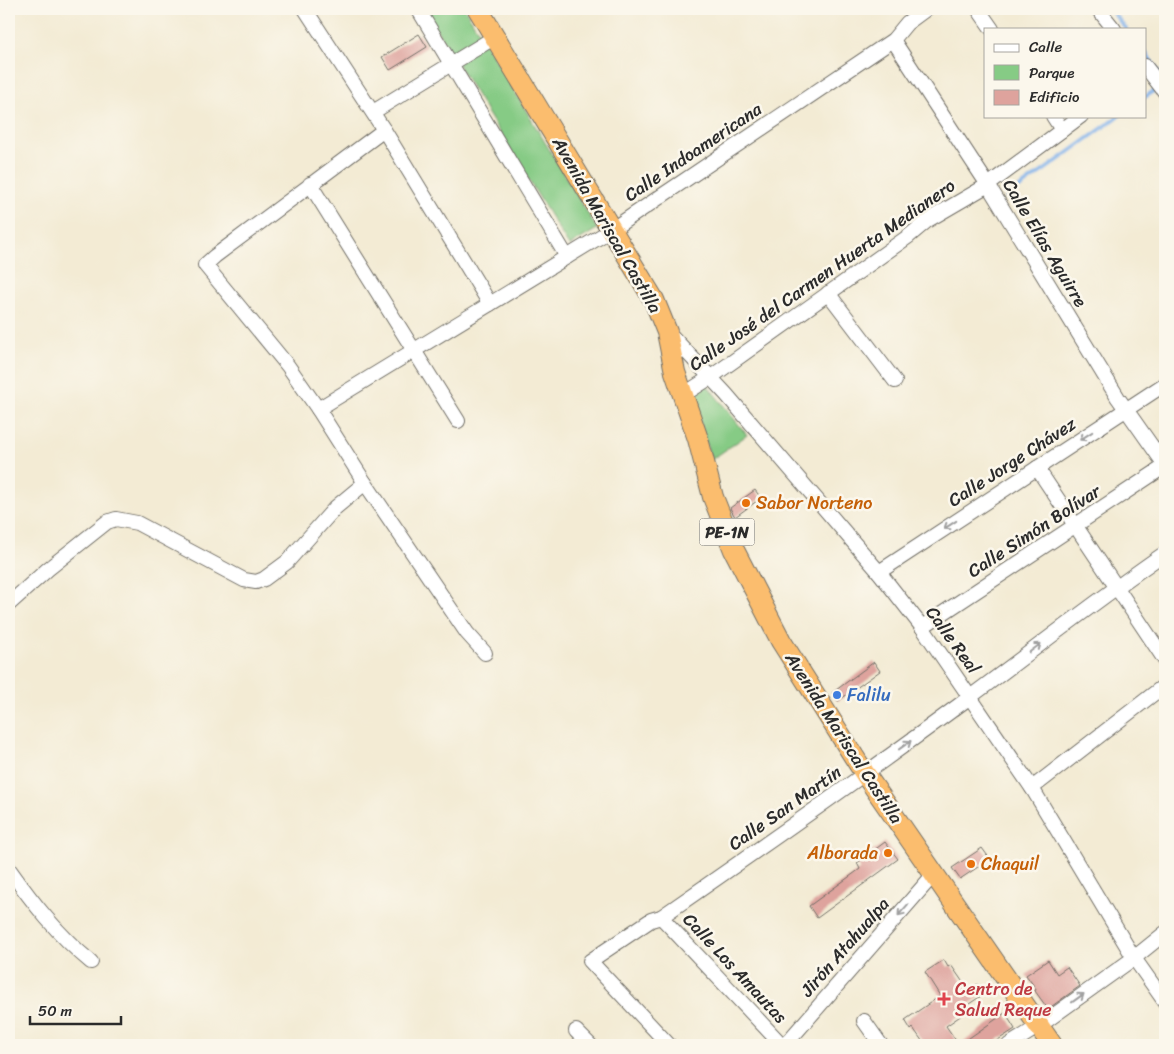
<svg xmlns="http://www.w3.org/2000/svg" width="1174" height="1054" font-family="Sriracha,sans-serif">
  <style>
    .green { fill: #86cb85; stroke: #587b58 }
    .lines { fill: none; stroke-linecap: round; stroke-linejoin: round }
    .stream { stroke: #7dafe9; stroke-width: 4 }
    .building { fill: #dea39d }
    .minor-casing { stroke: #716e66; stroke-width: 16 }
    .highway-casing { stroke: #716e66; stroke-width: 22 }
    .minor { stroke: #fff; stroke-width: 14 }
    .highway { stroke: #fbbd6e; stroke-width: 20 }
    .oneway { stroke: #a0a0a0 }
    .food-dot { fill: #e8710a; stroke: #fbf7ec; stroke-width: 2 }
    .shop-dot { fill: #3f7fe0; stroke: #fbf7ec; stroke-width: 2 }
    .health-dot { fill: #e0444e; stroke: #fbf7ec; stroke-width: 2 }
    .labels { text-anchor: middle; stroke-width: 5; stroke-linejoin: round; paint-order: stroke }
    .shield { fill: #fbf7ec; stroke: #696865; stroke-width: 1 }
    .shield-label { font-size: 16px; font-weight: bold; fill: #2b2b2b }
    .street-label { font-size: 18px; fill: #2b2b2b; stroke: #fbf7ec }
    .food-label { font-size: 18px; fill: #c56008; stroke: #fbf7ec; text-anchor: start }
    .shop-label { font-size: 18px; fill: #366cbe; stroke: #fbf7ec; text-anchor: start }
    .health-label { font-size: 18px; fill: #be3a42; stroke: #fbf7ec; text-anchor: start }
  </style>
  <rect width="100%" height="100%" fill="#fbf7ec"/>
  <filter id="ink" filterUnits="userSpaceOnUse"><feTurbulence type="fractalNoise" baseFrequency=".02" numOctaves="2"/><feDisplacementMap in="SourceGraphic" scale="10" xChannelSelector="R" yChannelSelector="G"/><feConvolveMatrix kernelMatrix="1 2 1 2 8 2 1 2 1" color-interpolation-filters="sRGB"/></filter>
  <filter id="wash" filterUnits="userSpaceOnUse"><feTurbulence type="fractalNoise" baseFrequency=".0096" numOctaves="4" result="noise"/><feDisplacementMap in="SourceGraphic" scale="20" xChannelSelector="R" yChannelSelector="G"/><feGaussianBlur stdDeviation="1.12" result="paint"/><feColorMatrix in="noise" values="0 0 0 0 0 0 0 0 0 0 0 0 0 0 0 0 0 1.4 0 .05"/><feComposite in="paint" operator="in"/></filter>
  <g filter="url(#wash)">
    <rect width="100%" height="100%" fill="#f3ebd4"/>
    <g class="green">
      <polygon points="424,9 465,9 597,229 569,246"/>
      <polygon points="707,385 747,435 711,460 692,393"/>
    </g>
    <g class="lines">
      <g class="stream">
        <polyline points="1110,9 1126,29"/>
        <polyline points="1145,52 1164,80"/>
        <polyline points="1145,97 1157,89"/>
        <polyline points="985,193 988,205 995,205"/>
        <polyline points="1007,197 1119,116"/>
      </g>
    </g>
    <g id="blocks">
      <g class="building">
        <polygon points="419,34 427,47 390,70 382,57"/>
        <polygon points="755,490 761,498 735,517 730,508"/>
        <polygon points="874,662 880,671 838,701 832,693"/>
        <polygon points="885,842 898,859 817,918 809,906 860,869 857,863"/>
        <polygon points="982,848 990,859 960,879 952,868"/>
        <polygon points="944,960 948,967 951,965 969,991 978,984 984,994 966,1006 969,1010 946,1026 959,1045 1005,1013 1015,1029 990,1045 925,1045 913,1028 911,1030 905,1020 940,996 925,972"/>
        <polygon points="1048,960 1057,974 1067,967 1080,986 1048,1009 1035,991 1036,989 1026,975"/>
      </g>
    </g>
  </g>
  <g filter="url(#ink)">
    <use href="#blocks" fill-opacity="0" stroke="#716e66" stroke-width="1"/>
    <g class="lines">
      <g class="minor-casing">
        <g id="minor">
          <polyline points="305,9 384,130 490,304"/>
          <polyline points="418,9 567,257"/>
          <polyline points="978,9 992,29"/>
          <polyline points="1098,9 1114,29"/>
          <polyline points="893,40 988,185 1118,398 1165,465"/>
          <polyline points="1145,66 1165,92"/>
          <polyline points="373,112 495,37"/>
          <polyline points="1053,116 1062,130"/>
          <polyline points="384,130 215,256 205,265 288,366 318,409 365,483 467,633 485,653"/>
          <polyline points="310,184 458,421"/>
          <polyline points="828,293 895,381"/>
          <polyline points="668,332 726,394 879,572 922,627 1032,788 1134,958 1165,1002"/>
          <polyline points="683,395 711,377 909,236 928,220 988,185 1081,116"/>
          <polyline points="318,409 611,230 893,40 907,23 926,9"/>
          <polyline points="1037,468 1165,660"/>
          <polyline points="879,572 1165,384"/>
          <polyline points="9,604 48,569 107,522 116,519 137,523 244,580 256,582 264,579 287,562 335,508 365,483"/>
          <polyline points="922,627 1165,466"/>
          <polyline points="1032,788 1165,685"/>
          <path d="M9 869C33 903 58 935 91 962"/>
          <polyline points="661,917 782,1045"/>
          <polyline points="864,1021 881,1045"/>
          <polyline points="576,1031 590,1045"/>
          <path d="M669 1045 590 961 651 920 661 917C765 845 868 773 970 697 1035 649 1098 599 1165 553"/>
          <polyline points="785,1045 935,873"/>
          <polyline points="1009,1045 1039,1026 1134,958 1165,933"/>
        </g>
      </g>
      <g class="highway-casing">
        <polyline id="highway" points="478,9 654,300 667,332 675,372 698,439 713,497 734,550 781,641 865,774 1052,1045"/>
      </g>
      <use href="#minor" class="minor"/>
      <use href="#highway" class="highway"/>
    </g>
    <defs><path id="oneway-shaft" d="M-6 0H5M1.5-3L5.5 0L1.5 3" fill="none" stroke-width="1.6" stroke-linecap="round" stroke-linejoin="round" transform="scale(1.25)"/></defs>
    <g class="oneway">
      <use href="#oneway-shaft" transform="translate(1086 436) rotate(147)"/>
      <use href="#oneway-shaft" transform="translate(950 525) rotate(147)"/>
      <use href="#oneway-shaft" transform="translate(1035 648) rotate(-37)"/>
      <use href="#oneway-shaft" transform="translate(905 745) rotate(-36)"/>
      <use href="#oneway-shaft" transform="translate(903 910) rotate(131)"/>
      <use href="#oneway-shaft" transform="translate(1078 998) rotate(-36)"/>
    </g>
  </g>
  <g class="food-dot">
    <circle cx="746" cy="503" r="5"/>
    <circle cx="888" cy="853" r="5"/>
    <circle cx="971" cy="864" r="5"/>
  </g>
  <circle class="shop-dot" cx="837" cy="695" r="5"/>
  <path class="health-dot" d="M941.5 991.5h5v5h5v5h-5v5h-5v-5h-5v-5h5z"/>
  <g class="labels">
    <rect class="shield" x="699.5" y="518.5" width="55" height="27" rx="4"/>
    <g class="shield-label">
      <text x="727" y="538">PE-1N</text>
    </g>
    <g class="street-label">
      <text transform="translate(693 152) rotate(-34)" y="6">Calle Indoamericana</text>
      <text transform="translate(607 225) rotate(60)" y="6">Avenida Mariscal Castilla</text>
      <text transform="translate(1045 243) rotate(59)" y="6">Calle Elías Aguirre</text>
      <text transform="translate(822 275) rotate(-35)" y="6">Calle José del Carmen Huerta Medianero</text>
      <text transform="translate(1012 462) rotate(-33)" y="6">Calle Jorge Chávez</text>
      <text transform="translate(1034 531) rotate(-33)" y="6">Calle Simón Bolívar</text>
      <text transform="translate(953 640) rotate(54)" y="6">Calle Real</text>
      <text transform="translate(844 738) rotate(57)" y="6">Avenida Mariscal Castilla</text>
      <text transform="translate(785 808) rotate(-35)" y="6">Calle San Martín</text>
      <text transform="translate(845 947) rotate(-49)" y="6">Jirón Atahualpa</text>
      <text transform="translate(735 968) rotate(47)" y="6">Calle Los Amautas</text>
    </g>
    <g class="food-label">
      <text x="756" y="509">Sabor Norteno</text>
      <text x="878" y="859" text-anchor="end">Alborada</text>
      <text x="981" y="870">Chaquil</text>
    </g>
    <g class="shop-label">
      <text x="847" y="701">Falilu</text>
    </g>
    <g class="health-label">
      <text x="955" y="995">Centro de<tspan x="955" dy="21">Salud Reque</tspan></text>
    </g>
  </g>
  <rect width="1174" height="1054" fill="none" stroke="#fbf7ec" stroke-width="30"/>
  <rect x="984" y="28" width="162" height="90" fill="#fbf7ec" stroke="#a8a59f"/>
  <rect x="994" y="44" width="25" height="8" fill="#ffffff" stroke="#a8a59f"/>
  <text x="1029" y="52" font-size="15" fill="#2b2b2b">Calle</text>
  <rect x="994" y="65" width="25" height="15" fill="#86cb85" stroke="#a8a59f"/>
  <text x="1029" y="78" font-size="15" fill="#2b2b2b">Parque</text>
  <rect x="994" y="90" width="25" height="15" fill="#dea39d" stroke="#a8a59f"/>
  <text x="1029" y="102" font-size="15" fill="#2b2b2b">Edificio</text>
  <path d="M30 1016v8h91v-8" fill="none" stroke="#2b2b2b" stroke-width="2.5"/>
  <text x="38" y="1016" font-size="15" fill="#2b2b2b" stroke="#fbf7ec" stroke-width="4" paint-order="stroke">50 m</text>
</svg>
